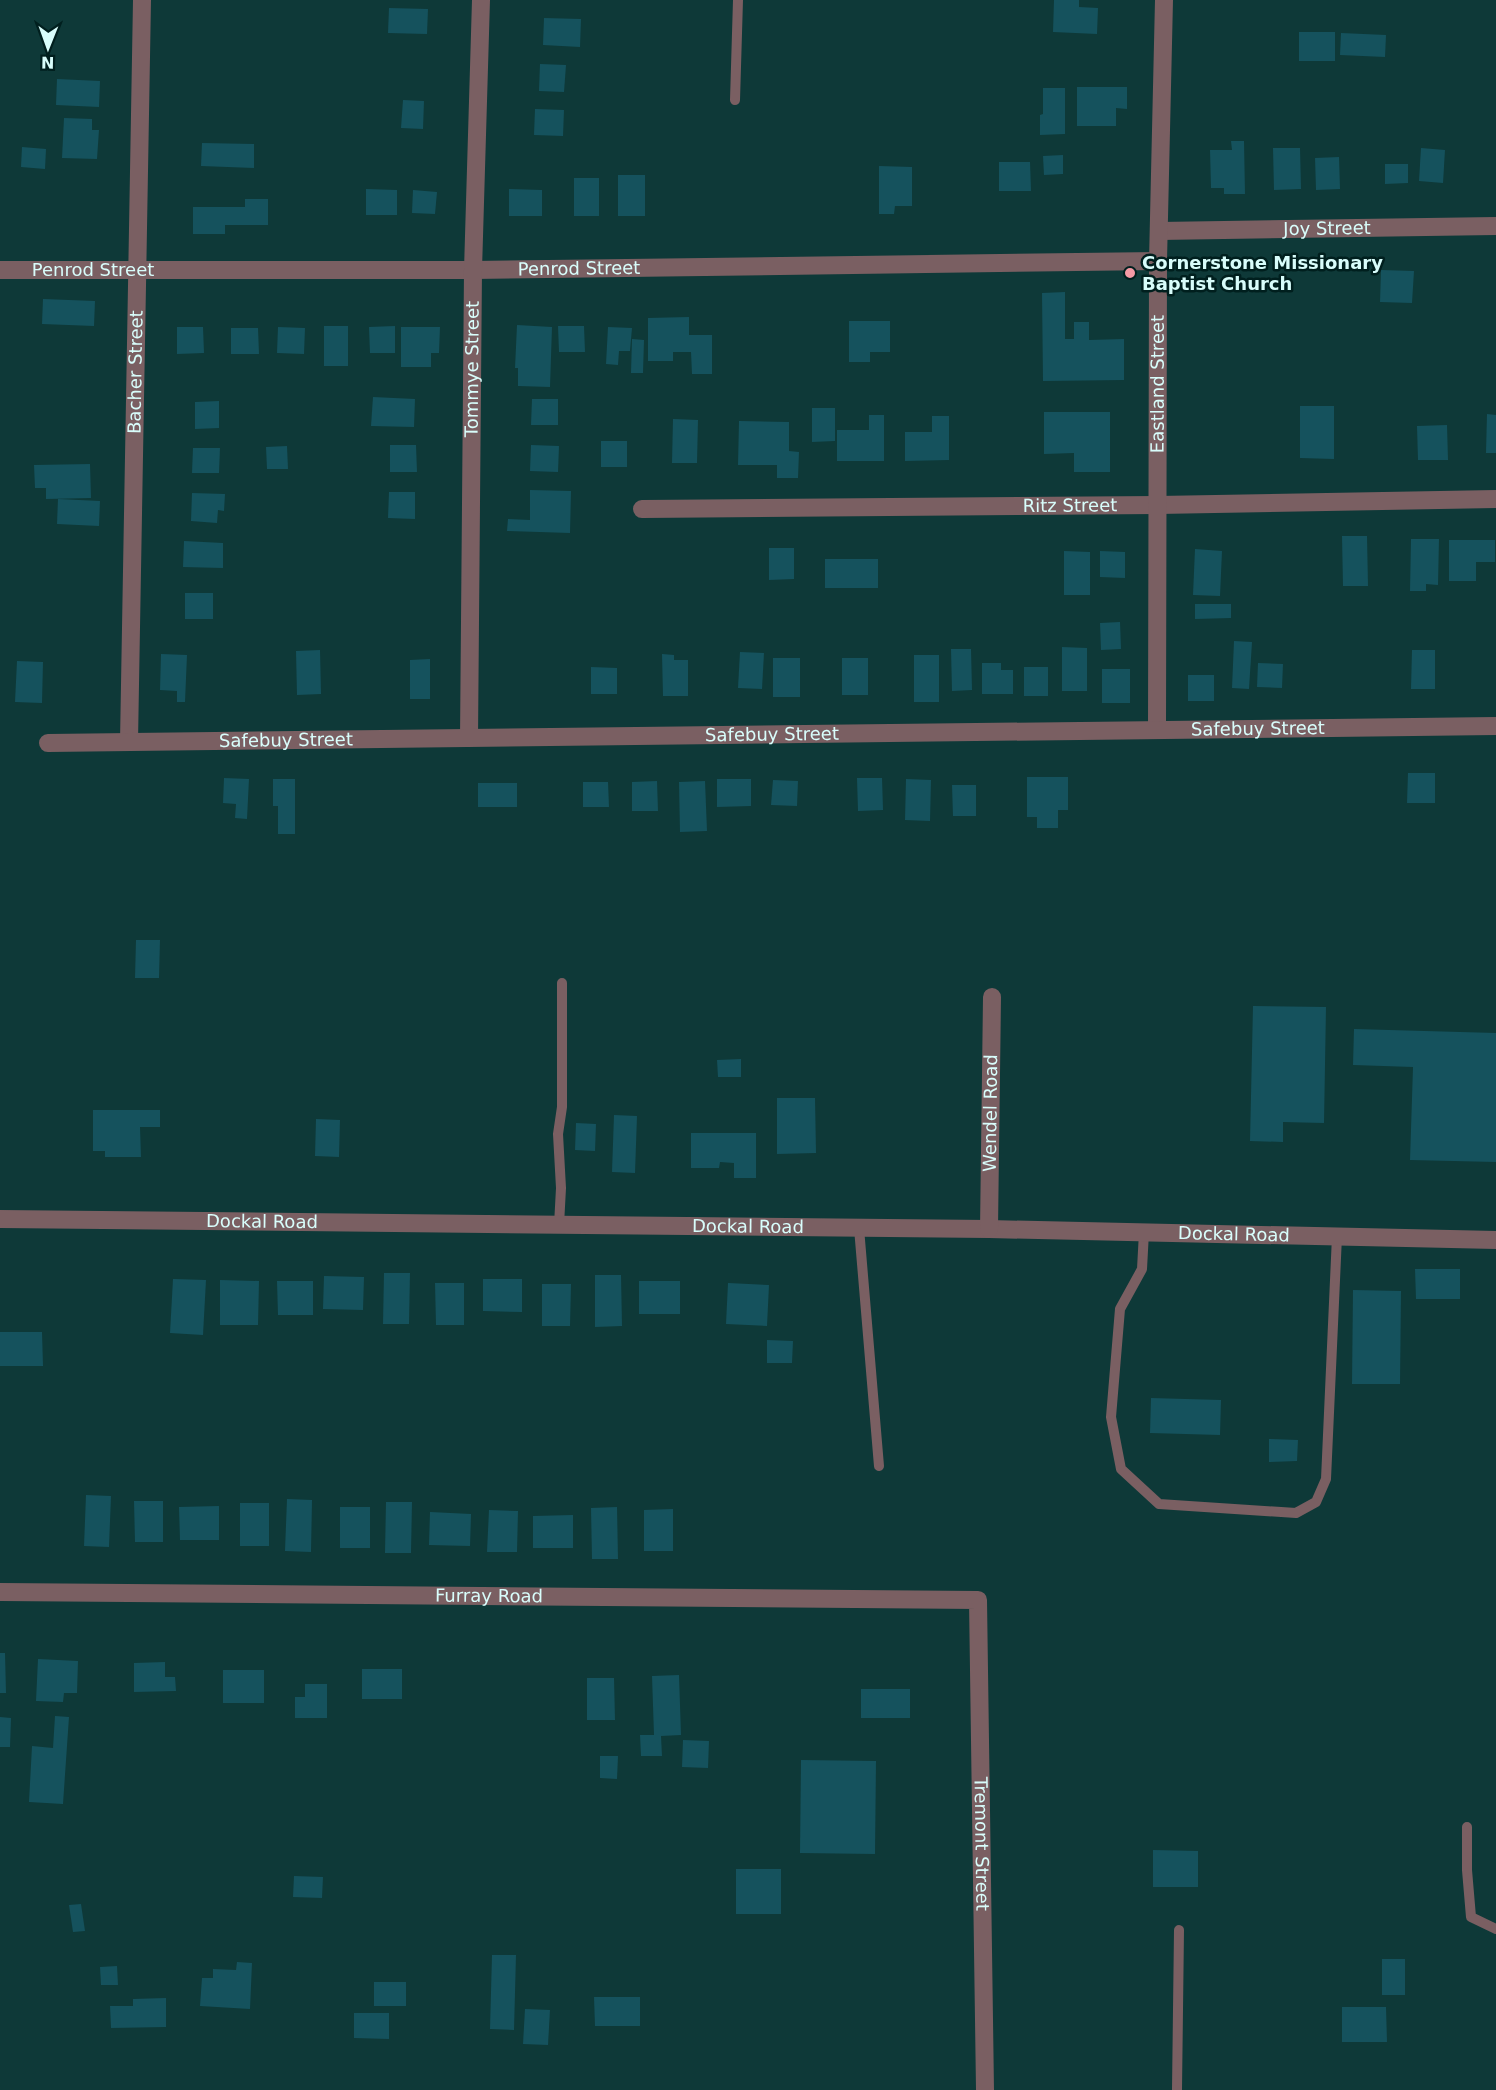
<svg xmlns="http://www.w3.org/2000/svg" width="1496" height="2090" font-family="'DejaVu Sans',sans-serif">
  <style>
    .building { fill: #15525d }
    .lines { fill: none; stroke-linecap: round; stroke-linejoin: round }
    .lane { stroke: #7a5f62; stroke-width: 10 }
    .street { stroke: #7a5f62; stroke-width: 18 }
    .poi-dot { fill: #f49aa5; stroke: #001f1e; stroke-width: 2 }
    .labels { text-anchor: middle; stroke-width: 5; stroke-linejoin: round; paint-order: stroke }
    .street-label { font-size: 18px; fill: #d8fdfb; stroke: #001f1e }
    .poi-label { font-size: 18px; font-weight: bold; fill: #d8fdfb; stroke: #001f1e; text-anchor: start }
  </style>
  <rect width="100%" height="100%" fill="#0e3938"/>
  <g class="building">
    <polygon points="1054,0 1079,0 1079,7 1098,8 1097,34 1053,32"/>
    <polygon points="389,8 428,9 427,34 388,33"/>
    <polygon points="544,18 581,19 580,47 543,45"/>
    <rect x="1299" y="32" width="36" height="29"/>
    <polygon points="1341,33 1386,35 1385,57 1340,55"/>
    <polygon points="540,64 566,65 564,92 539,91"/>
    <polygon points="57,79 100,81 99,107 56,105"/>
    <polygon points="1077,87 1127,87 1127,109 1116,108 1116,126 1077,126"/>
    <polygon points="1043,88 1065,88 1065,134 1040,135 1040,115 1043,114"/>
    <polygon points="403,100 424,101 423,129 401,128"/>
    <polygon points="535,109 564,110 563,136 534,135"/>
    <polygon points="64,118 92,119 92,130 99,130 97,159 62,158"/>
    <polygon points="1231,141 1244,141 1245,194 1224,194 1224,188 1211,188 1210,150 1232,150"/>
    <polygon points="202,143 254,144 254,168 201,166"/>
    <polygon points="22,147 46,149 45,169 21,167"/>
    <polygon points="1273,148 1300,148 1301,189 1274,190"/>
    <polygon points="1421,148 1445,150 1443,183 1419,181"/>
    <polygon points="1063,155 1063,174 1044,175 1043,156"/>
    <polygon points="1339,157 1340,189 1316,190 1315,158"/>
    <polygon points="999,162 1030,162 1031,191 999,191"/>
    <polygon points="1385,164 1408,164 1408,183 1385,184"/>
    <polygon points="879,166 912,167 912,206 895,206 894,214 879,214"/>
    <rect x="618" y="175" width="27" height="41"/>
    <rect x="574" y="178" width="25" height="38"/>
    <polygon points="366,189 397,190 397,215 366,215"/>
    <polygon points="509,189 542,190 542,216 509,216"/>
    <polygon points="413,190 437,192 435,214 412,213"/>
    <polygon points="245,199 268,199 268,225 225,225 225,234 193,234 193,207 245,207"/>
    <polygon points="1381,270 1414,271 1412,303 1380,302"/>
    <polygon points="1065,292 1065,339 1074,339 1074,322 1089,322 1089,340 1124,339 1124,380 1043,381 1042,293"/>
    <polygon points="43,299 95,301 94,326 42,324"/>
    <polygon points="689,317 689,335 712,335 712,374 692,374 691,352 673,352 673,361 648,361 648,318"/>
    <polygon points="849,321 890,321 890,352 870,352 870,362 849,362"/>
    <polygon points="517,325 552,327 550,387 518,386 518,368 515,368"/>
    <rect x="324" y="326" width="24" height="40"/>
    <polygon points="395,326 395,353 370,353 369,327"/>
    <polygon points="558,326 584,326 585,352 559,352"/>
    <polygon points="177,327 203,327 204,353 177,354"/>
    <polygon points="278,327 305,328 304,354 277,353"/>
    <polygon points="401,327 440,327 439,353 431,353 431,367 401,367"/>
    <polygon points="608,327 632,328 630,351 619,351 618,365 606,364"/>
    <polygon points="231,328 258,328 259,354 231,354"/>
    <polygon points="632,339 644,340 643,373 631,373"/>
    <polygon points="373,397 415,399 414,427 371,426"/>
    <polygon points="532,399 558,399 558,425 531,425"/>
    <polygon points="219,401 219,428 195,429 195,402"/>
    <polygon points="1300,406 1334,406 1334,459 1300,458"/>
    <polygon points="812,408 835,408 835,441 812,442"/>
    <polygon points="1044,412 1110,412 1110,472 1074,472 1074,453 1044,454"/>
    <polygon points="1487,414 1496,415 1496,453 1486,453"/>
    <polygon points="869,415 884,415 884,461 837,461 837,430 869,430"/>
    <polygon points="932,416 949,416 949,460 905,461 905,432 932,432"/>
    <polygon points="673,419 698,420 697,463 672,463"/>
    <polygon points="739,421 789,422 789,451 799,452 798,478 777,478 777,465 738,465"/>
    <polygon points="1447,425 1448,460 1418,460 1417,426"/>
    <rect x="601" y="441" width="26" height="26"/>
    <polygon points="390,445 416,445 417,472 390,472"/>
    <polygon points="531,445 559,446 558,472 530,471"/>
    <polygon points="287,446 288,469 267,469 266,447"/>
    <polygon points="193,448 220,448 219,473 192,473"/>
    <polygon points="90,464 91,498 46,499 46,488 35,488 34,465"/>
    <polygon points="530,490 571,491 570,533 507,531 508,519 530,520"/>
    <polygon points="389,492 415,492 415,519 388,518"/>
    <polygon points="192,493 225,494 224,511 218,510 217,523 191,521"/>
    <polygon points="58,499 100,501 99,526 57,524"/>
    <polygon points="1342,536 1367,536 1368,586 1343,586"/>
    <polygon points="1411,539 1439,539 1438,585 1426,584 1426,591 1410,591"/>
    <polygon points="1449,540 1495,540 1495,562 1476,562 1476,581 1449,581"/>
    <polygon points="184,541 223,543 223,568 183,567"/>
    <polygon points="769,548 794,548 794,579 769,580"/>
    <polygon points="1195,549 1222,551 1220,596 1193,595"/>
    <polygon points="1064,551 1090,552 1090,595 1064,595"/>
    <polygon points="1100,551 1125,552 1125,578 1100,577"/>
    <rect x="825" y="559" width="53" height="29"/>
    <rect x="185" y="593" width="28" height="26"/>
    <polygon points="1195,604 1231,604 1231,618 1195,619"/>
    <polygon points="1120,622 1121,649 1101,650 1100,623"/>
    <polygon points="1234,641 1252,642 1249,689 1232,688"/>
    <polygon points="1062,647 1087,648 1087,691 1062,691"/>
    <polygon points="951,649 971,649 972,690 952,691"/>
    <polygon points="320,650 321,694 297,695 296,651"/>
    <polygon points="1412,650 1435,650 1435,689 1411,689"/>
    <polygon points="740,652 764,653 762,689 738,688"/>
    <polygon points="161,654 187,655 185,702 177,702 177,691 160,690"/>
    <polygon points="662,654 674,655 674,660 688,660 688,696 663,696"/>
    <rect x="914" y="655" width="25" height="47"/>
    <rect x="773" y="658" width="27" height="39"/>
    <rect x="842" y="658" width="26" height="37"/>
    <polygon points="430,659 430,699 410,699 410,660"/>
    <polygon points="17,661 43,662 42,703 15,702"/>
    <polygon points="982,663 1001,663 1001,670 1013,670 1013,694 982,694"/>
    <polygon points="1258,663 1283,664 1282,688 1257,687"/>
    <polygon points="591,667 617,668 617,694 591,694"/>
    <rect x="1024" y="667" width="24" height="29"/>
    <rect x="1102" y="669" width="28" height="34"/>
    <rect x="1188" y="675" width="26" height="26"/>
    <polygon points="1408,773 1435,773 1435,803 1407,803"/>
    <polygon points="1027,777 1068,777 1068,810 1058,810 1058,828 1037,828 1037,817 1027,817"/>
    <polygon points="224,778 249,779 247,819 235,818 236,804 223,803"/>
    <polygon points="857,778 882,778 883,810 858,811"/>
    <polygon points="273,779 295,779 295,834 278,834 278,806 273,806"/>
    <polygon points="717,779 751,779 751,806 717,807"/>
    <polygon points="906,779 931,780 930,821 905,820"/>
    <polygon points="773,780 798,781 797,806 771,805"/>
    <polygon points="657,781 658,811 632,811 632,782"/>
    <polygon points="705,781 707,831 680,832 679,782"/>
    <polygon points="583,782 608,782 609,807 583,807"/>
    <rect x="478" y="783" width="39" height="24"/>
    <polygon points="952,785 976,785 976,816 953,816"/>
    <polygon points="136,940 160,940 159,978 135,978"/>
    <polygon points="1253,1006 1326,1007 1324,1123 1283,1122 1283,1142 1250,1141"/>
    <polygon points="1354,1029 1496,1033 1496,1162 1410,1160 1413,1067 1353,1065"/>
    <polygon points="741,1059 741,1077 718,1077 717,1060"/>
    <polygon points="777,1098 815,1098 816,1153 777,1154"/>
    <polygon points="93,1110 160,1110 160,1127 140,1127 141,1157 105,1157 105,1151 93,1151"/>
    <polygon points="614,1115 637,1116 635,1173 612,1172"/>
    <polygon points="316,1119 340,1120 339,1157 315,1156"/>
    <polygon points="576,1123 596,1124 595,1151 575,1150"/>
    <polygon points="691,1133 756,1133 756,1178 734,1178 734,1163 720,1162 719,1168 691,1168"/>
    <polygon points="1415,1269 1460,1269 1460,1299 1416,1299"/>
    <polygon points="384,1273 410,1273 409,1324 383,1324"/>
    <polygon points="595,1275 621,1275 622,1326 595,1327"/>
    <polygon points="324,1276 364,1277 363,1310 323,1309"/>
    <polygon points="173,1279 206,1280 203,1335 170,1333"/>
    <polygon points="483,1279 522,1279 522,1312 483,1311"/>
    <polygon points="220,1280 259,1281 258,1325 220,1325"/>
    <polygon points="277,1281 313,1281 313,1315 278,1315"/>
    <rect x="639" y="1281" width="41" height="33"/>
    <polygon points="435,1283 464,1283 464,1325 436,1325"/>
    <polygon points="728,1283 769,1285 767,1326 726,1324"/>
    <polygon points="542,1284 571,1284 570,1326 542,1326"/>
    <polygon points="1353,1290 1401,1291 1400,1384 1352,1384"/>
    <polygon points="0,1332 42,1332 43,1366 0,1366"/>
    <polygon points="767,1340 793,1341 792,1363 767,1363"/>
    <polygon points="1151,1398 1221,1400 1220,1435 1150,1433"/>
    <polygon points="1269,1439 1298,1440 1297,1461 1269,1462"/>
    <polygon points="86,1495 111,1496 109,1547 84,1546"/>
    <polygon points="287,1499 312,1500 311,1552 285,1551"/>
    <polygon points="134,1501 163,1501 163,1542 135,1542"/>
    <polygon points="386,1502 412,1502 411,1553 385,1553"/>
    <rect x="240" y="1503" width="29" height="43"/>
    <polygon points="219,1506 219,1540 180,1540 179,1507"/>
    <rect x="340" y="1507" width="30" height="41"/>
    <polygon points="617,1507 618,1559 592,1559 591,1508"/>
    <polygon points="673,1509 673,1551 644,1551 644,1510"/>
    <polygon points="489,1510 518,1511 517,1552 487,1552"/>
    <polygon points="430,1512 471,1514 470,1546 429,1545"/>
    <polygon points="573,1515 573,1548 533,1548 533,1516"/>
    <polygon points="0,1653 5,1653 6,1693 0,1693"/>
    <polygon points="38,1659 78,1661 77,1693 64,1693 63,1702 36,1701"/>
    <polygon points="165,1662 165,1677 175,1677 176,1691 134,1692 134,1663"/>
    <rect x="362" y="1669" width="40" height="30"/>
    <rect x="223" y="1670" width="41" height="33"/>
    <polygon points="679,1675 681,1735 661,1736 662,1756 641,1756 640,1735 654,1735 652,1676"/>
    <polygon points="587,1678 614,1678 615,1720 587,1720"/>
    <polygon points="305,1684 327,1684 327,1718 295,1718 295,1697 305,1697"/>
    <rect x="861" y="1689" width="49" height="29"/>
    <polygon points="55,1716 69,1717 63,1804 29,1802 32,1746 53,1748"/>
    <polygon points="0,1717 11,1718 10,1747 0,1747"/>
    <polygon points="683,1740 709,1741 708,1768 682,1767"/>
    <polygon points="600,1756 618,1756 617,1779 600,1778"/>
    <polygon points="801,1760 876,1761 875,1854 800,1853"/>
    <polygon points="1153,1850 1198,1851 1198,1887 1153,1887"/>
    <rect x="736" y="1869" width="45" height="45"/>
    <polygon points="294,1876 323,1877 322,1898 293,1897"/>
    <polygon points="81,1904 85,1931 73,1932 69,1905"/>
    <polygon points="492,1955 516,1955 514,2030 490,2029"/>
    <rect x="1382" y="1959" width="23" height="36"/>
    <polygon points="237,1962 252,1963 250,2009 200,2006 202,1978 213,1978 213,1969 236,1970"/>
    <polygon points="117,1966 118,1985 101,1985 100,1967"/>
    <rect x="374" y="1982" width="32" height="24"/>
    <polygon points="594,1997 640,1997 640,2026 595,2026"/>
    <polygon points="166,1998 166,2027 111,2028 110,2006 133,2006 133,1999"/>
    <polygon points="1342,2007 1386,2007 1387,2042 1342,2042"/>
    <polygon points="525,2009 550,2010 548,2045 523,2044"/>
    <polygon points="354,2013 389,2013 389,2039 354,2038"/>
  </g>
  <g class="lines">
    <g class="lane">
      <polyline points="735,100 738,0"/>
      <polyline points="559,1225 561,1188 558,1134 562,1107 562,983"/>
      <polyline points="859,1228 879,1466"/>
      <polyline points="1144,1232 1142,1269 1120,1309 1111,1417 1121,1469 1159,1504 1296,1513 1316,1502 1326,1479 1337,1236"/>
      <polyline points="1467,1827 1467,1870 1471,1917 1496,1929"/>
      <polyline points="1177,2090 1179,1930"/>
    </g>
    <g class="street">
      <path id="s1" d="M1159 231 1496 226"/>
      <path id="s2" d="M0 270H473L1158 261"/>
      <path id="s3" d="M642 509 1158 505 1496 499"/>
      <path id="s4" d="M1157 730 1158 261 1164 0"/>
      <path id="s5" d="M469 738 473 270 481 0"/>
      <path id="s6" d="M129 742 142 0"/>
      <path id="s7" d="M48 743 1496 726"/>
      <path id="s8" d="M0 1219 989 1229 1496 1240"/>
      <path id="s9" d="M989 1229 992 997"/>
      <path id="s10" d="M0 1592 978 1600 985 2090"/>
    </g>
  </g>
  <circle class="poi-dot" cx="1130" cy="273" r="6"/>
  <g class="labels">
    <g class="street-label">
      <text dy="6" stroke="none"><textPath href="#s1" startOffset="168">Joy Street</textPath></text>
      <text dy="6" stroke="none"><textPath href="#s2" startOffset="579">Penrod Street</textPath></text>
      <text dy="6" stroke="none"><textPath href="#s2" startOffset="93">Penrod Street</textPath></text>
      <text dy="6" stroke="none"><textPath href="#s5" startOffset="369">Tommye Street</textPath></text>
      <text dy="6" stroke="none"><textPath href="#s6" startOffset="370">Bacher Street</textPath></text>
      <text dy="6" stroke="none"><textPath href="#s4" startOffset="346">Eastland Street</textPath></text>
      <text dy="6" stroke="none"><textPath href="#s3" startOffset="428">Ritz Street</textPath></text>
      <text dy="6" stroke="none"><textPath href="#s7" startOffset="1210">Safebuy Street</textPath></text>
      <text dy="6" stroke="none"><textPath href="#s7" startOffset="724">Safebuy Street</textPath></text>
      <text dy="6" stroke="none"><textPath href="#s7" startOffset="238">Safebuy Street</textPath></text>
      <text dy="6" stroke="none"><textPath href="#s9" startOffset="116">Wendel Road</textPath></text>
      <text dy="6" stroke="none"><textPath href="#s8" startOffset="262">Dockal Road</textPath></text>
      <text dy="6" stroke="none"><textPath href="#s8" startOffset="748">Dockal Road</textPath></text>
      <text dy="6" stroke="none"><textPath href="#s8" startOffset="1234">Dockal Road</textPath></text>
      <text dy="6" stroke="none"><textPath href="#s10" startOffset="489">Furray Road</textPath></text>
      <text dy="6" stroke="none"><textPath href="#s10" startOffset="1222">Tremont Street</textPath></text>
    </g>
    <g class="poi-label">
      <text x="1142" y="269">Cornerstone Missionary<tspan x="1142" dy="21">Baptist Church</tspan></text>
    </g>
  </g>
  <g transform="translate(48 48) rotate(181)" stroke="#001f1e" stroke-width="4.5" paint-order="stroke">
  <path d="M0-4.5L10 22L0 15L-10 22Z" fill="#d8fdfb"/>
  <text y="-9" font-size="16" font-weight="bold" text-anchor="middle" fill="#d8fdfb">N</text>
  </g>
</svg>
